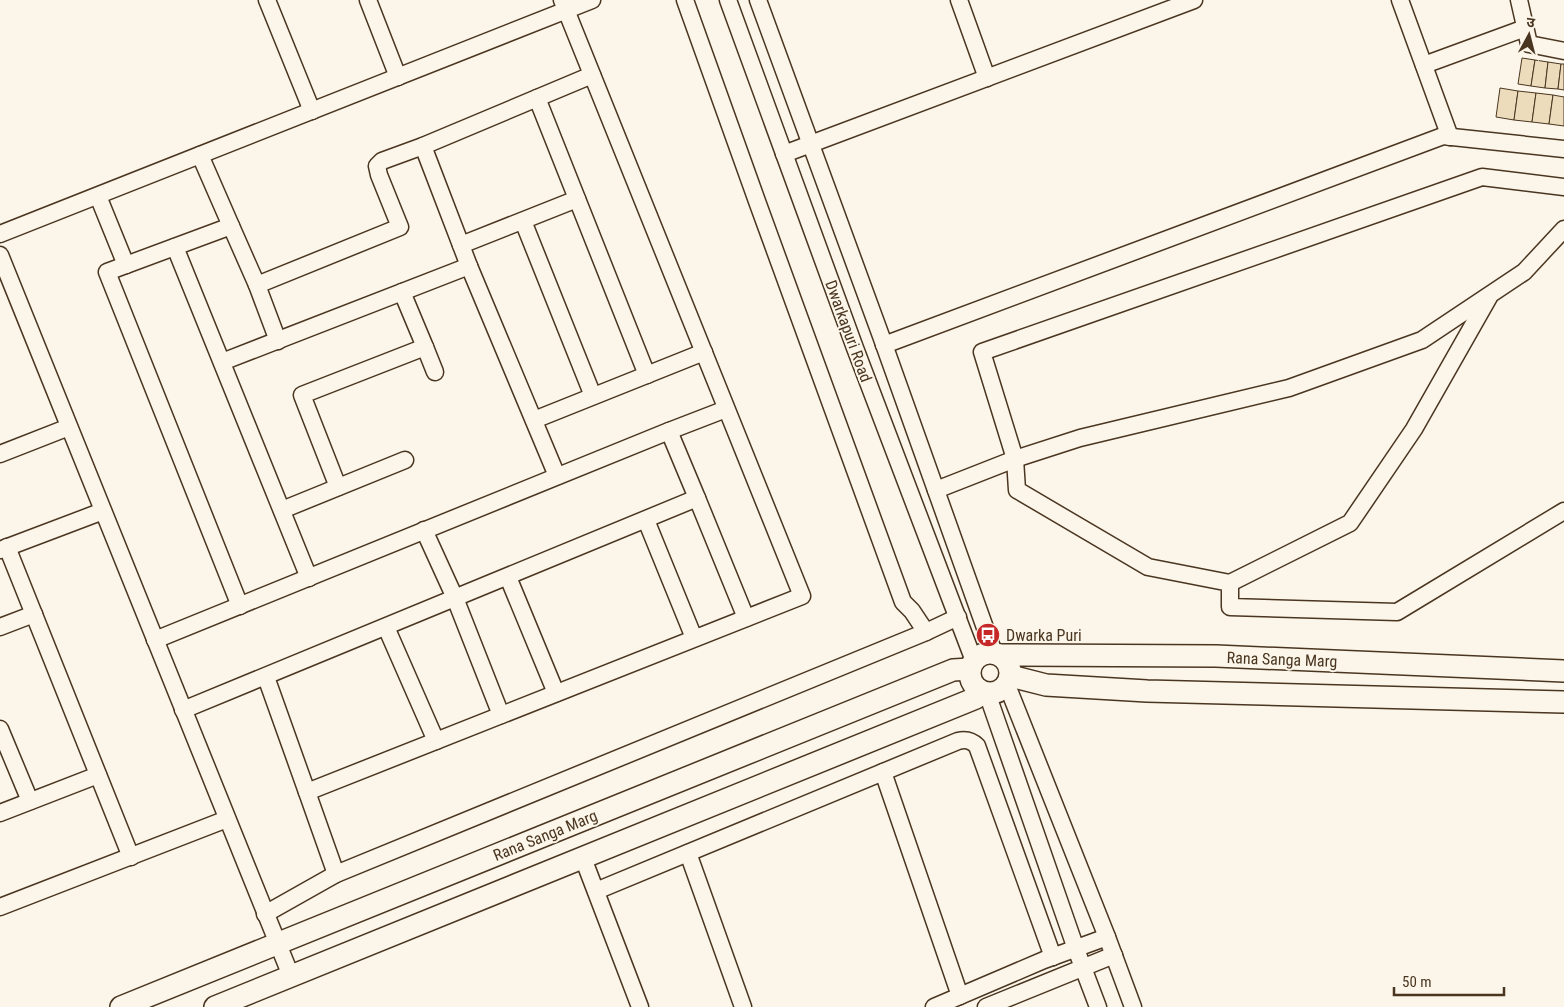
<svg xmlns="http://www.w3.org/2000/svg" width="1564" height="1007" font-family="'Roboto Condensed','Noto Sans Devanagari',sans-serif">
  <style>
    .building { fill: #ecdcbc; stroke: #4a3520 }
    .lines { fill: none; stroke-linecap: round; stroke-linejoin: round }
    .minor-casing { stroke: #4a3520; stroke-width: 19 }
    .major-casing { stroke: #4a3520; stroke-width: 24 }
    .minor { stroke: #fbf6e9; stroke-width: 16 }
    .major { stroke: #fbf6e9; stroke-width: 21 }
    .labels { text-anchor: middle; stroke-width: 4; stroke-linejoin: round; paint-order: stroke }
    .street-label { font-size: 16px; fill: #4a3520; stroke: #fbf6e9 }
    .poi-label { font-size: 16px; fill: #4a3520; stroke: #fbf6e9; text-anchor: start }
  </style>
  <rect width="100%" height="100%" fill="#fbf6e9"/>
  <g class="building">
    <polygon points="1522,58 1535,60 1531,86 1518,84"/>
    <polygon points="1535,60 1548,62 1545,88 1531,86"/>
    <polygon points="1548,62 1561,64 1558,89 1545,88"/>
    <polygon points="1561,64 1564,64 1564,90 1558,89"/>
    <polygon points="1500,88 1518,91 1514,120 1496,117"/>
    <polygon points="1518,91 1536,93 1532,122 1514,120"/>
    <polygon points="1536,93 1553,95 1549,124 1532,122"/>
    <polygon points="1553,95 1564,97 1564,126 1549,124"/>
  </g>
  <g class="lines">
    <g class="minor-casing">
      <g id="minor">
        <polyline points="267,0 312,111"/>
        <polyline points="368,0 398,77"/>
        <polyline points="685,0 758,204 903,602 912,611 926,632 958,617"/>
        <polyline points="728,0 855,348 974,661"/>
        <polyline points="758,0 881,336 994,653"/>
        <polyline points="959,0 987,78"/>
        <polyline points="1400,0 1450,137"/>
        <polyline points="1519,0 1529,44 1564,51"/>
        <polyline points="1424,65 1525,28"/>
        <polyline points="537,98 647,375"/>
        <polyline points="784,154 1194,0"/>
        <polyline points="200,155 231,226 107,272 240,606"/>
        <polyline points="1564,187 1482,177 982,352 1015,459 1017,490 1148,567 1230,583 1230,607 1397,612 1564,511"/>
        <polyline points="98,196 126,265"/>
        <polyline points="523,221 593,396"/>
        <polyline points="231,226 257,285 278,341"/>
        <polyline points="0,234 592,0"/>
        <polyline points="461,245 577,199"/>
        <polyline points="175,247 309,578"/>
        <polyline points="0,255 291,976"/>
        <polyline points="257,285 400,227 379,175 377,166 382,161 423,146"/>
        <polyline points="884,345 1443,136 1564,149"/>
        <polyline points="425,347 435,372"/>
        <polyline points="222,362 469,266"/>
        <polyline points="534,420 704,352"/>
        <polyline points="669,431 726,409"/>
        <polyline points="0,454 69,427"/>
        <polyline points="557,476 469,266 423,146 592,75"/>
        <polyline points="338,487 302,395 425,347 402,292"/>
        <polyline points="936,490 1015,459 1080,438 1289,388 1422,340 1524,272 1564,229"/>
        <polyline points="697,498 746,618"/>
        <polyline points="282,510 405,460"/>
        <polyline points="646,520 694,638"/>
        <polyline points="424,530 455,598 501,715"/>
        <polyline points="7,547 131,857"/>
        <polyline points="0,550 103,511"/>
        <polyline points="508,577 556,693"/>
        <polyline points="1230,583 1350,523 1414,429 1489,297"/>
        <polyline points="0,627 34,614"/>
        <polyline points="386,627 436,741"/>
        <polyline points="155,640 669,431 697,498 183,710"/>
        <polyline points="266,677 307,792 802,596 562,0"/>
        <polyline points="1007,685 1107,937 1133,1007"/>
        <polyline points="987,693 1076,949 1098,1007"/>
        <polyline points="0,729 30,801"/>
        <polyline points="883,772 960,996"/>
        <polyline points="307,792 336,874"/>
        <polyline points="0,813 98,775"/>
        <polyline points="688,853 743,1007"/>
        <polyline points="583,858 640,1007"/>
        <path d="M596 891 958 741C966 739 971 740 977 746L1053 957"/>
        <polyline points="0,907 227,819"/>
        <polyline points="265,914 336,874 926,632"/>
        <polyline points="934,1007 1044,960 1107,937"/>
        <polyline points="986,1007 1114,955"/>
      </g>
    </g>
    <g class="major-casing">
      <g id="major">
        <circle cx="990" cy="673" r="20"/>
        <polyline points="1001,655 1216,656 1564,671"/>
        <polyline points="1011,676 1046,685 1147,691 1564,702"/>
        <polyline points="121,1007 953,670 970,669"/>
        <polyline points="215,1007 976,698 981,691"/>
      </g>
    </g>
    <use href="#minor" class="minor"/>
    <use href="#major" class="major"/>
  </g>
  <defs>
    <g id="bus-disc" transform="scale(1.25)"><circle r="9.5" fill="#c62828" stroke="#fbf6e9"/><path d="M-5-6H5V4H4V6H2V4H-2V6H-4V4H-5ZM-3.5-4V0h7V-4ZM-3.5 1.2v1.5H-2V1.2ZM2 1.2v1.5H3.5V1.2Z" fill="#fff"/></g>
  </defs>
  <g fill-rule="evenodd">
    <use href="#bus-disc" x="988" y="635"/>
  </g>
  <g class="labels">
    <g class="street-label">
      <text transform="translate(849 331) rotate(70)" y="6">Dwarkapuri Road</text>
      <text transform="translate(1282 659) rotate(2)" y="6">Rana Sanga Marg</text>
      <text transform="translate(545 835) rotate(-22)" y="6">Rana Sanga Marg</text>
    </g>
    <g class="poi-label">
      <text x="1006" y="641">Dwarka Puri</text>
    </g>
  </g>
  <g transform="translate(1529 35) rotate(7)" stroke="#fbf6e9" stroke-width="4" paint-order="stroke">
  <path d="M0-4L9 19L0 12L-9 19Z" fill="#4a3520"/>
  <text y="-8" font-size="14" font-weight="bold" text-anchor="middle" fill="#4a3520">उ</text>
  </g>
  <path d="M1394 987v8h110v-8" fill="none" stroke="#4a3520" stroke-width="2.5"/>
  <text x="1402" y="987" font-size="15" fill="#4a3520" stroke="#fbf6e9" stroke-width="4" paint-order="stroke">50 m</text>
</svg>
